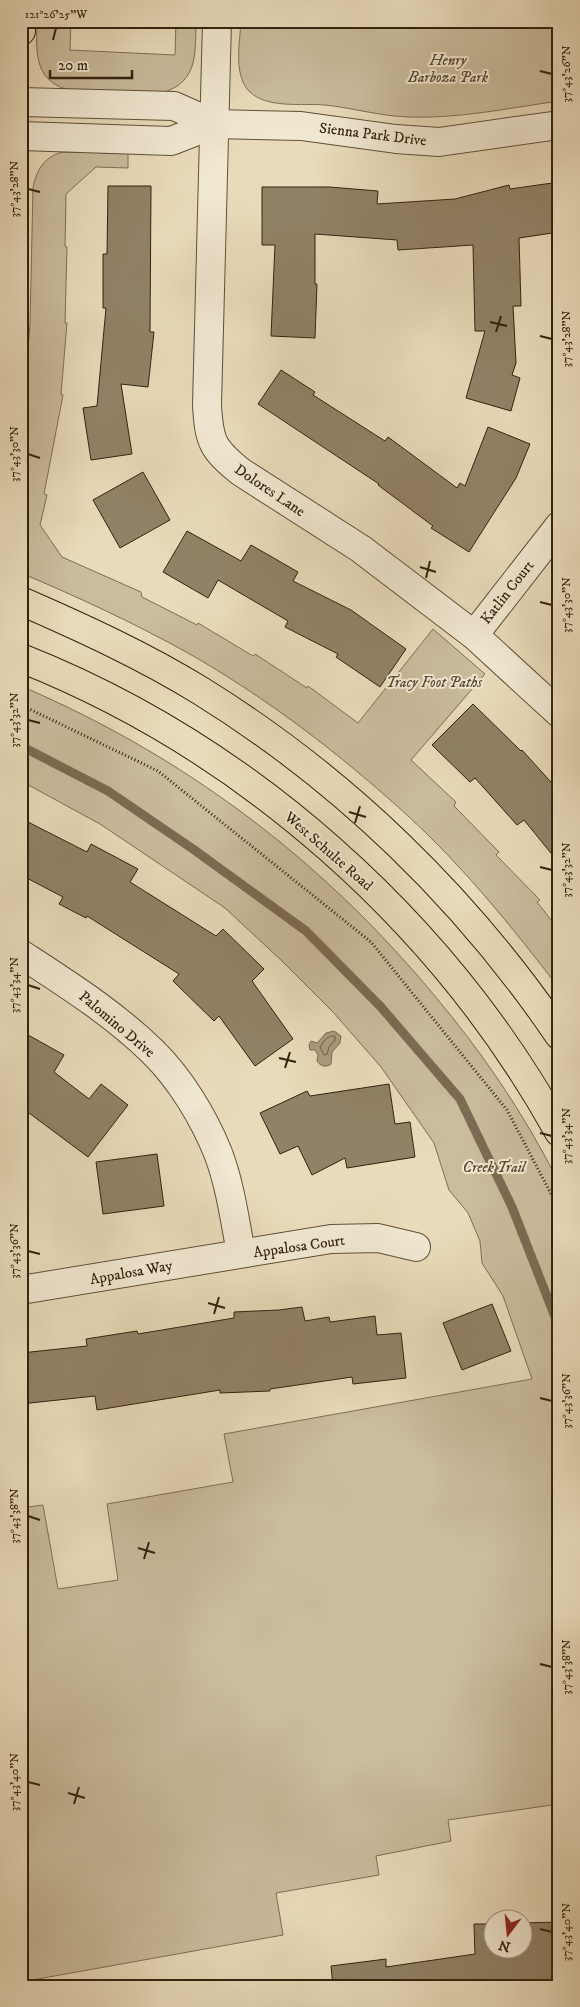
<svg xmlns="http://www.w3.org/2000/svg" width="580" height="2007" font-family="'IM FELL DW Pica',serif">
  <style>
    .green { fill: #cabc9d; stroke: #7e6f56 }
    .water { fill: #ab9c80; stroke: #7b6b52 }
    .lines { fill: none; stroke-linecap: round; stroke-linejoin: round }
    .shore { stroke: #6e5f47; stroke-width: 1 }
    .stream { stroke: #7b6b52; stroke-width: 9 }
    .building { fill: #918267; stroke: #32220e }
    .minor-casing { stroke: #605039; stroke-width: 30 }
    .major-casing { stroke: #32220e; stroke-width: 30 }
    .path { stroke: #32220e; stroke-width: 3; stroke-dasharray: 1 2.5; stroke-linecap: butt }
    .minor { stroke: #f1e8d2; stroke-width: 28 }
    .major { stroke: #e9dbba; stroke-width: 28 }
    .ticks { fill: none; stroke: #32220e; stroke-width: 2 }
    .labels { text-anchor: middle; stroke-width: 4; stroke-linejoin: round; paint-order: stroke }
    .park-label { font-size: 15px; font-style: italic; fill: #584832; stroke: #f1e8d2 }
    .street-label { font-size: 15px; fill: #32220e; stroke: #f1e8d2 }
    .neatline { fill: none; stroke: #32220e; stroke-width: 2 }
    .ticks-label { font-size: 12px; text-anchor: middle; fill: #32220e }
  </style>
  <rect width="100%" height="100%" fill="#e9dbba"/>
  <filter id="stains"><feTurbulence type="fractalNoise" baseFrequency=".004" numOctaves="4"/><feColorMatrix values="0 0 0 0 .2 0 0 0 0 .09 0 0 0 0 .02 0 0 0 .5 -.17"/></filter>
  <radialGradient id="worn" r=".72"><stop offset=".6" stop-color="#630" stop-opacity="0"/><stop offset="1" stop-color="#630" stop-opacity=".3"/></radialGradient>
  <g class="green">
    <path d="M37 21H71L70 50 175 55 176 21H196C195 51 199 80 165 92L73 91C34 83 36 54 37 21Z"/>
    <path d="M241 21H559V101C509 108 458 119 408 117 380 116 353 108 325 105 302 103 266 109 249 91 233 74 240 42 241 21Z"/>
    <path d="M65 152 128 153V168L96 167 66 194 65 246 67 247 65 323H67L61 394 63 395 44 494 47 495 40 525 62 557 141 592 142 597 197 625 198 623 253 656 255 654 307 688 308 686 358 723 433 629 485 674 411 760 456 802 454 806 499 852 496 855 540 900 537 902 559 930V988C512 927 463 866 407 815 340 754 267 698 188 653 134 623 78 597 21 573V406L26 373 30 324 33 188C36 170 46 154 65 152Z"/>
    <path d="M21 686C184 756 320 858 434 995 482 1052 525 1115 559 1183V1804L448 1820 451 1841 376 1856 379 1875 276 1893 283 1935 21 1982V1508L43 1505 58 1589 118 1580 107 1504 233 1482 224 1434 532 1379 503 1296 482 1263 480 1241 468 1213 449 1190 434 1143 381 1067 333 1012 282 961 225 908 100 824 21 781Z"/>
  </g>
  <path class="water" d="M334 1031 341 1036 340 1043 332 1052 331 1064C326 1068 320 1066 317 1061L318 1055 315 1050H310L309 1045 311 1041 317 1043 326 1033Z"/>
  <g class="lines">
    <polygon class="shore" points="331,1036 335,1036 335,1040 329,1047 327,1054 324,1055 320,1047 325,1040"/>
    <polyline class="stream" points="21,746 108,791 193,849 306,931 380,1006 460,1099 512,1207 559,1327"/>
  </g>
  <g class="building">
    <polygon points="559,182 559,232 519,238 521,306 513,306 516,363 512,375 520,378 511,411 466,398 485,331 475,331 473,245 398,250 397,240 315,234 315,284 317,284 315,338 271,336 275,245 262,245 262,187 329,187 378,191 377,204 455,199 509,185 510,189"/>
    <polygon points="108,186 151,186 150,332 154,332 148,387 121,384 132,454 91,460 83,408 97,406 106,308 103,308 103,254 107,254"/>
    <polygon points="281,370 315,392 313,395 385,441 388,437 457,488 460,483 465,486 488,427 530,444 516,478 469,552 431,528 433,526 378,485 379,484 258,404"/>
    <polygon points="143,472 170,520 120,548 93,500"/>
    <polygon points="187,531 241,561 251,545 298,572 293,581 351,610 406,649 380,687 336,657 338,654 285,627 288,621 218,580 208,598 163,572"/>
    <polygon points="473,704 521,751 522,750 559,791 559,863 524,820 517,825 475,778 470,782 432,745"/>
    <polygon points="28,822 87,852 91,844 138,869 130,882 216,936 223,929 264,969 252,981 293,1039 255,1066 219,1016 214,1021 173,981 179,974 87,916 86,918 59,904 63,897 21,875 21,836"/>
    <polygon points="21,1031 64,1055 54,1072 89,1099 101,1084 128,1105 88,1157 21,1107"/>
    <polygon points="389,1084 395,1124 410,1122 415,1157 347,1168 345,1158 312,1175 298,1146 280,1154 260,1113 307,1091 310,1096"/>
    <polygon points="157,1154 164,1206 103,1214 96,1162"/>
    <polygon points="492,1304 511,1351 462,1370 443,1323"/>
    <polygon points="302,1307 305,1321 329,1317 330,1322 375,1316 377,1335 401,1333 406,1378 353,1384 352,1377 270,1389 270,1391 220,1393 220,1390 97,1410 95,1396 21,1404 21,1353 87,1346 86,1339 137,1331 138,1334 234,1318 234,1312 279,1310"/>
    <polygon points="559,1922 559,1983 530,1981 530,1985 500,1986 333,1986 331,1966 386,1959 386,1967 475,1954 474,1924 492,1924 492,1950 522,1950 522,1923"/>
  </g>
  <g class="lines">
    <g class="minor-casing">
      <g id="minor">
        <path d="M217 21 207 405C209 441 212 449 241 472L361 549 474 635 559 713"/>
        <polyline points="21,102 174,106 215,124"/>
        <polyline points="21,136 171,141 215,124 301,126 396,139 439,142 559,125"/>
        <polyline points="474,635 559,526"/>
        <path d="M21 954C67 984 113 1013 152 1051 180 1078 204 1118 218 1153 230 1184 235 1221 241 1253"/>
        <polyline points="21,1290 331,1239 378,1238 416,1247"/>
      </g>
    </g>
    <g class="major-casing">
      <g id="major">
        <polyline points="21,31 21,21"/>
        <path d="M21 601C83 628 144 656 201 691 343 779 465 897 559 1035"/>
        <path d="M21 658C246 747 442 921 559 1132"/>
      </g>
    </g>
    <polyline class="path" points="21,705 158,771 371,942 507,1110 559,1209"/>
    <use href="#minor" class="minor"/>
    <use href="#major" class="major"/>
  </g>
  <path class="ticks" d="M53 40 56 28M540 71 552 74M28 189 40 192M490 322 507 326M496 332 501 316M540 336 552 339M28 454 40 458M420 567 436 572M426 578 430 561M540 602 552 605M28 720 40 723M349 812 366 817M355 823 360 806M540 867 552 870M28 985 40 989M279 1058 296 1062M285 1068 290 1052M540 1133 552 1136M28 1251 40 1254M208 1303 225 1308M214 1314 219 1297M540 1398 552 1401M28 1516 40 1520M138 1548 155 1553M144 1559 149 1542M540 1664 552 1667M28 1782 40 1785M68 1793 85 1798M74 1804 79 1787M540 1929 552 1932"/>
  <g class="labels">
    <g class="park-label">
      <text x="448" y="65">Henry<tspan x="448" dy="17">Barboza Park</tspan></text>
      <text x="434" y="687">Tracy Foot Paths</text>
      <text x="494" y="1172">Creek Trail</text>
    </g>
    <g class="street-label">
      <text transform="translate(373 134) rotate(7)" y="5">Sienna Park Drive</text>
      <text transform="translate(270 490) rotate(34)" y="5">Dolores Lane</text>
      <text transform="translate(507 592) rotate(-52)" y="5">Katlin Court</text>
      <text transform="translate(329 851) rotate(41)" y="5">West Schulte Road</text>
      <text transform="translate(117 1024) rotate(40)" y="5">Palomino Drive</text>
      <text transform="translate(299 1246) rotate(-8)" y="5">Appalosa Court</text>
      <text transform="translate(131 1272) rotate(-10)" y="5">Appalosa Way</text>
    </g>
  </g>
  <rect width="580" height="2007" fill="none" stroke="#e9dbba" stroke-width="55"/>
  <g transform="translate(508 1934) rotate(196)"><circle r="24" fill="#f1e8d2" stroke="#a59984"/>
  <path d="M0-4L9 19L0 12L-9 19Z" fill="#8f2418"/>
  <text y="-8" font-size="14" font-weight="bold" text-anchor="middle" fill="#32220e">N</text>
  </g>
  <path d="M50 70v8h82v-8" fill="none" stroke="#32220e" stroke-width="2.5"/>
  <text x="58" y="70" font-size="15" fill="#32220e" stroke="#f1e8d2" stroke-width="4" paint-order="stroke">20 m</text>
  <rect x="28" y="28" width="524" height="1952" class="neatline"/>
  <g class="ticks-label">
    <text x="56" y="18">121°26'25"W</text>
    <text transform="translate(566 74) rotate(-90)" y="4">37°43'26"N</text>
    <text transform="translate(14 189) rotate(-90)" y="4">37°43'28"N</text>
    <text transform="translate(566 339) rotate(-90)" y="4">37°43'28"N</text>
    <text transform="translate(14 454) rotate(-90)" y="4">37°43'30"N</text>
    <text transform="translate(566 605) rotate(-90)" y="4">37°43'30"N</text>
    <text transform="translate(14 720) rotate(-90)" y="4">37°43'32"N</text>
    <text transform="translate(566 870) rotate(-90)" y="4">37°43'32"N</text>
    <text transform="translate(14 985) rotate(-90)" y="4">37°43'34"N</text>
    <text transform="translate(566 1136) rotate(-90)" y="4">37°43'34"N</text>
    <text transform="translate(14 1251) rotate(-90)" y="4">37°43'36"N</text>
    <text transform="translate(566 1401) rotate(-90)" y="4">37°43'36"N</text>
    <text transform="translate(14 1516) rotate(-90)" y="4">37°43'38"N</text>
    <text transform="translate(566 1667) rotate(-90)" y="4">37°43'38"N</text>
    <text transform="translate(14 1782) rotate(-90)" y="4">37°43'40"N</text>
    <text transform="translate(566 1932) rotate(-90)" y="4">37°43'40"N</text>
  </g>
  <rect width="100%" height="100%" filter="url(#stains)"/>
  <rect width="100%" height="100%" fill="url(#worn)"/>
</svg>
